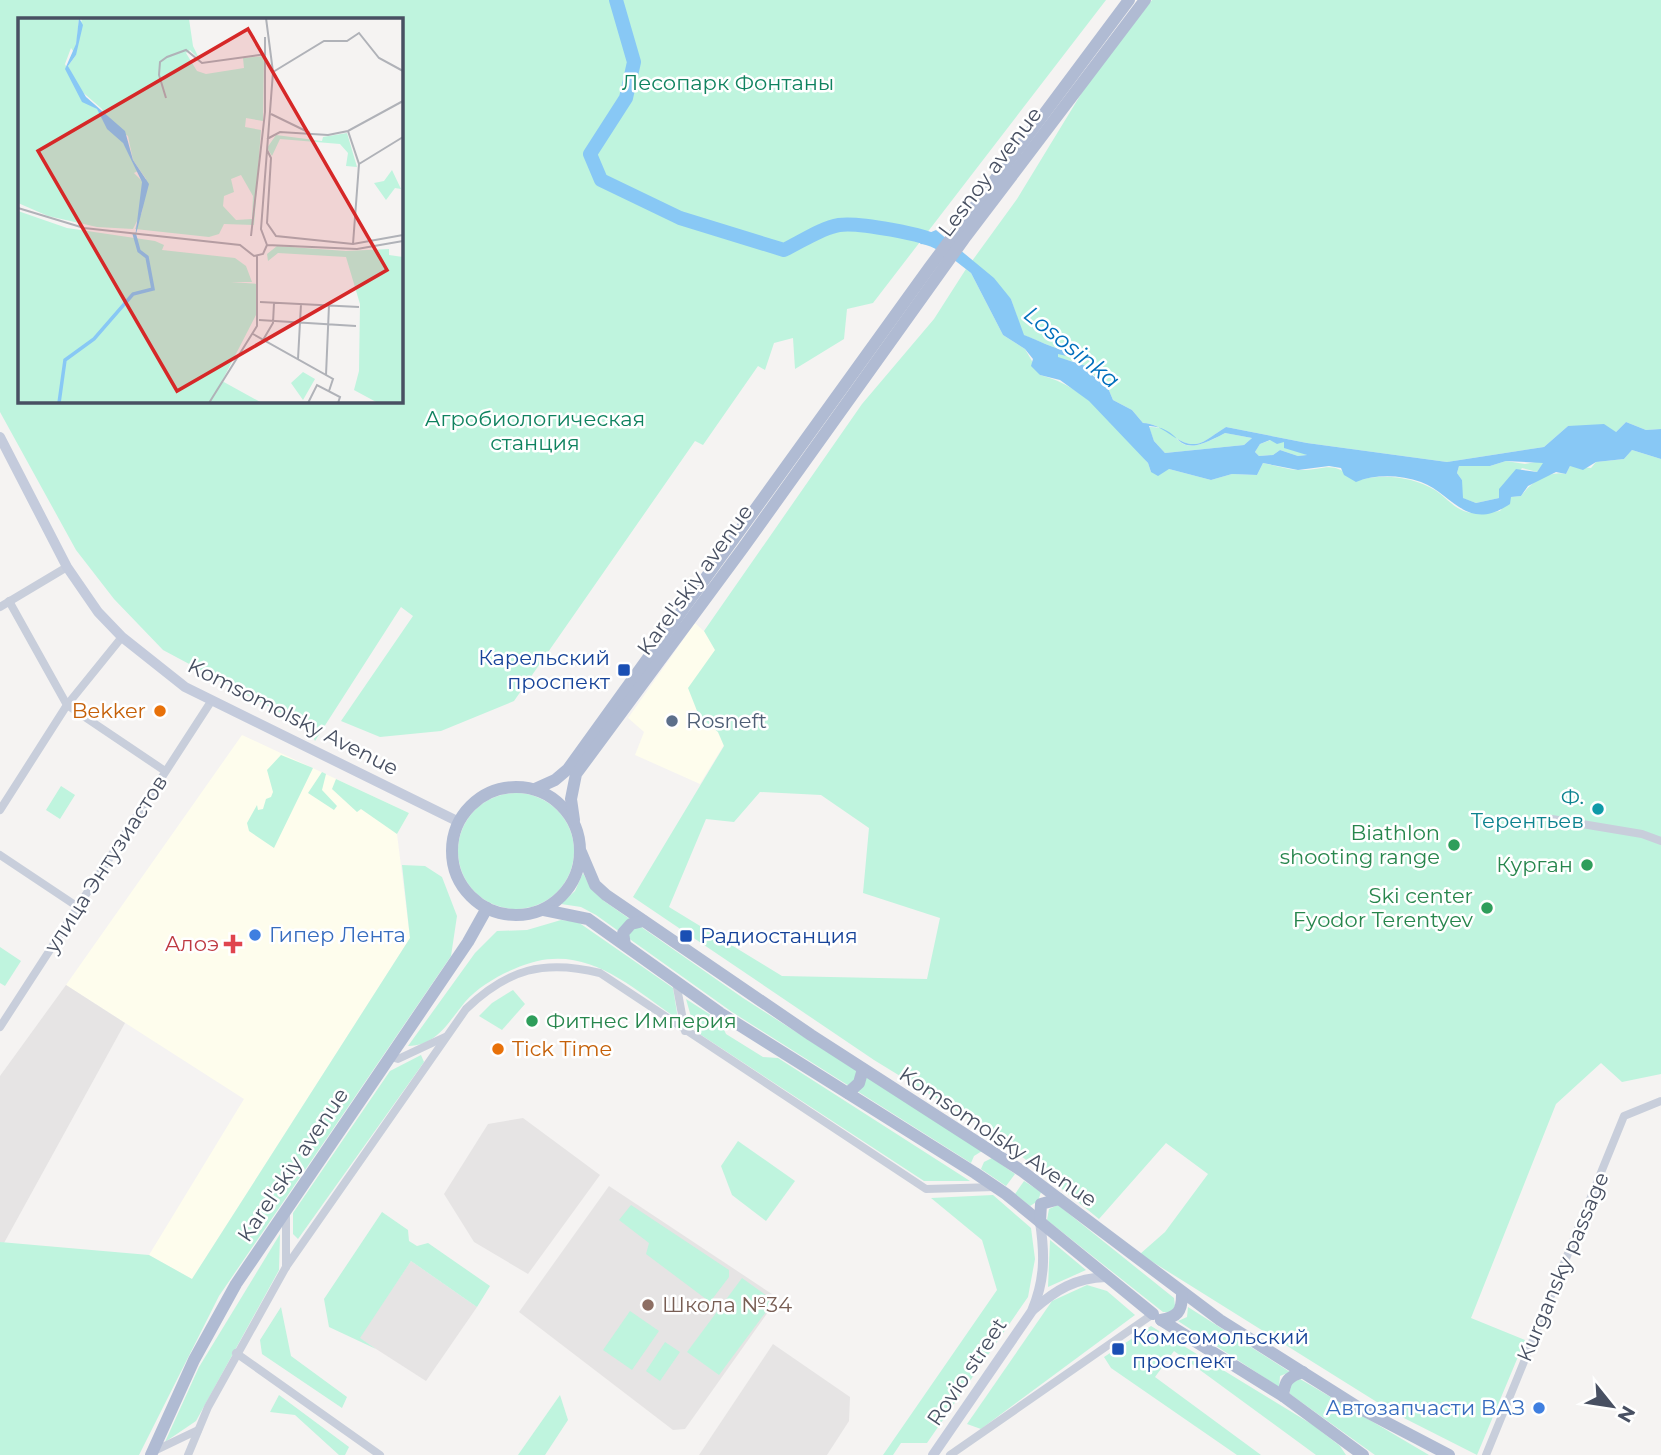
<svg xmlns="http://www.w3.org/2000/svg" width="1661" height="1455" font-family="Montserrat,sans-serif">
  <style>
    .commercial { fill: #fefded }
    .education { fill: #e6e4e4 }
    .green { fill: #bff4de; fill-rule: evenodd }
    .water { fill: #88c8f5; fill-rule: evenodd }
    .lines { fill: none; stroke-linecap: round; stroke-linejoin: round }
    .river { stroke: #88c8f5; stroke-width: 14 }
    .street { stroke: #c8cedb; stroke-width: 8 }
    .secondary { stroke: #c4cbdc; stroke-width: 10 }
    .primary { stroke: #b0bbd3; stroke-width: 12 }
    .transit-dot { fill: #1a4fb4; stroke: #fff; stroke-width: 2.5 }
    .food-dot { fill: #e8710a; stroke: #fff; stroke-width: 2.5 }
    .service-dot { fill: #5c6f8a; stroke: #fff; stroke-width: 2.5 }
    .culture-dot { fill: #0f9aa8; stroke: #fff; stroke-width: 2.5 }
    .leisure-dot { fill: #2e9e5b; stroke: #fff; stroke-width: 2.5 }
    .shop-dot { fill: #3f7fe0; stroke: #fff; stroke-width: 2.5 }
    .health-dot { fill: #e0444e; stroke: #fff; stroke-width: 2.5 }
    .education-dot { fill: #8d6e63; stroke: #fff; stroke-width: 2.5 }
    .labels { text-anchor: middle; stroke-width: 5; stroke-linejoin: round; paint-order: stroke }
    .park-label { font-size: 21px; fill: #0f825f; stroke: #fff }
    .street-label { font-size: 21px; fill: #485062; stroke: #fff }
    .transit-label { font-size: 21px; fill: #164399; stroke: #fff; text-anchor: start }
    .food-label { font-size: 21px; fill: #c56008; stroke: #fff; text-anchor: end }
    .service-label { font-size: 21px; fill: #4e5e75; stroke: #fff; text-anchor: start }
    .culture-label { font-size: 21px; fill: #0d838f; stroke: #fff; text-anchor: end }
    .leisure-label { font-size: 21px; fill: #27864d; stroke: #fff; text-anchor: end }
    .shop-label { font-size: 21px; fill: #366cbe; stroke: #fff; text-anchor: start }
    .health-label { font-size: 21px; fill: #be3a42; stroke: #fff; text-anchor: end }
    .education-label { font-size: 21px; fill: #785e54; stroke: #fff; text-anchor: start }
    .water-label { font-size: 23px; font-style: italic; fill: #006fbd; stroke: #fff }
    .inset-river { fill: none; stroke: #88c8f5; stroke-width: 3.5 }
    .inset-road { fill: none; stroke: #b0b2b8; stroke-width: 2 }
    .view { fill: #d62828; fill-opacity: 0.15; stroke: #d62828; stroke-width: 3.5 }
    .inset-edge { fill: none; stroke: #485062; stroke-width: 3.5 }
  </style>
  <rect width="100%" height="100%" fill="#f5f3f2"/>
  <g class="commercial">
    <polygon points="695,623 705,632 716,650 699,716 718,732 724,745 700,784 635,755 644,732 628,718"/>
    <polygon points="242,735 409,813 397,834 410,938 192,1279 149,1255 244,1099 66,985"/>
  </g>
  <g class="education">
    <polygon points="66,985 125,1023 4,1243 0,1242 0,1076"/>
    <polygon points="523,1118 600,1175 528,1274 474,1242 444,1194 488,1124"/>
    <polygon points="609,1186 778,1298 685,1429 673,1430 519,1312"/>
    <polygon points="411,1261 477,1307 426,1381 359,1338"/>
    <polygon points="773,1344 850,1397 849,1421 827,1455 699,1455"/>
  </g>
  <g class="green">
    <path d="M0 0H1106L873 303 847 309 844 339 795 369 793 338 774 343 765 370 758 366 703 445 695 441 514 701 441 731 380 737 341 721 413 616 401 607 315 741 309 728 163 650 114 599 76 550 0 412ZM401 19V401H19V19Z"/>
    <path d="M1152 0H1661V429L1646 430 1626 422 1616 432 1568 426 1544 447 1447 462 1307 443 1226 427C1217 432 1205 443 1196 444 1177 446 1163 423 1143 423L1132 410 1113 400 1108 388 1080 363 1058 358 1057 353 1069 352C1050 347 1040 341 1023 335L1011 299 972 261 1017 199 1089 81Z"/>
    <path d="M966 269 971 273 1003 335 1025 349 1040 375C1086 386 1118 428 1148 463L1151 472 1169 469 1211 480 1232 474 1257 475 1263 463C1274 465 1286 469 1297 470 1326 471 1331 458 1356 481 1380 473 1412 476 1435 490 1446 497 1453 508 1467 512 1476 515 1489 512 1500 511L1511 497 1521 496C1531 482 1549 470 1566 474L1570 466 1591 468 1596 462 1624 459 1632 450 1661 459V1074L1622 1082 1601 1063 1556 1104 1471 1318 1525 1340 1477 1455 1396 1414 1140 1254 1165 1232 1208 1174 1166 1143 1099 1219 993 1133 874 1060 633 897 724 746 718 732 699 716 688 688 715 650 704 631 862 404 934 319ZM760 792 821 795 869 828 863 893 940 918 927 979 782 976 669 907 706 819 734 822Z"/>
    <path d="M1149 427C1187 426 1168 465 1225 433L1252 438 1244 445 1165 453 1154 441Z"/>
    <polygon points="1271,440 1284,442 1307,455 1298,456 1280,450 1273,455 1259,456 1255,452 1260,444"/>
    <polygon points="1506,461 1525,464 1541,461 1544,463 1537,472 1522,468 1499,498 1476,503 1462,498 1462,480 1457,473 1459,466 1490,466"/>
    <polygon points="281,755 313,768 274,848 249,831 247,823 257,805 258,810 263,809 266,799 271,797 273,792 267,770"/>
    <polygon points="322,772 326,774 322,790 337,806 334,810 308,793"/>
    <polygon points="336,779 409,813 397,834 361,809 357,812 332,789"/>
    <polygon points="61,786 75,795 60,819 46,810"/>
    <circle cx="516" cy="851" r="58"/>
    <polygon points="402,865 425,866 442,877 457,916 451,956 219,1296 139,1455 0,1455 0,1242 149,1255 192,1279 410,938"/>
    <polygon points="583,873 591,889 604,901 743,998 982,1151 974,1156 971,1163 732,1012 596,915 581,907 561,904 575,891"/>
    <path d="M561 920 578 922 673 988 678 1019C625 983 581 938 514 969 497 976 477 988 465 1002 449 1021 437 1046 408 1046L475 953 497 931 527 930Z"/>
    <polygon points="0,947 21,961 5,986 0,983"/>
    <polygon points="513,990 525,1004 502,1030 479,1016 492,1003"/>
    <polygon points="686,999 720,1021 726,1034 763,1057 778,1058 970,1181 924,1181 695,1031"/>
    <polygon points="421,1055 424,1062 298,1239 293,1234 293,1213 390,1071"/>
    <polygon points="738,1141 795,1181 766,1221 732,1195 721,1166"/>
    <polygon points="992,1158 1015,1174 1006,1186 981,1169 984,1162"/>
    <polygon points="1024,1181 1041,1192 1038,1201 1030,1206 1015,1194"/>
    <polygon points="993,1195 1031,1228 1035,1259 1028,1297 927,1443 901,1443 893,1455 883,1455 997,1290 982,1240 931,1198"/>
    <polygon points="631,1205 729,1270 729,1277 710,1302 646,1254 649,1243 619,1220"/>
    <polygon points="1058,1205 1174,1298 1175,1306 1171,1312 1163,1312 1047,1220 1049,1209"/>
    <polygon points="382,1212 408,1230 409,1241 417,1246 428,1243 490,1286 477,1307 411,1261 360,1338 376,1349 329,1327 324,1299"/>
    <polygon points="280,1234 279,1270 196,1421 165,1442 199,1367"/>
    <polygon points="1050,1240 1086,1270 1048,1287"/>
    <polygon points="742,1278 774,1301 719,1375 687,1352"/>
    <polygon points="1087,1285 1107,1291 1135,1315 981,1429 967,1424 1052,1301"/>
    <polygon points="281,1307 291,1356 347,1397 342,1408 262,1354 260,1340"/>
    <polygon points="1188,1307 1290,1372 1280,1376 1279,1387 1178,1321 1187,1317"/>
    <polygon points="630,1311 659,1331 632,1370 603,1350"/>
    <polygon points="1151,1326 1313,1425 1340,1446 1346,1455 1316,1455 1174,1351 1155,1377 1261,1455 1237,1455 1111,1368 1104,1357"/>
    <polygon points="665,1342 680,1352 660,1381 646,1371"/>
    <polygon points="1300,1379 1429,1455 1375,1455 1290,1394 1290,1384"/>
    <polygon points="279,1395 349,1447 345,1455 339,1455 295,1415 270,1412"/>
    <polygon points="560,1395 568,1420 545,1455 518,1455"/>
  </g>
  <path class="water" d="M936 230 994 278 1011 299 1024 335C1040 341 1050 347 1069 352L1071 357 1058 354V357L1089 367 1092 375 1108 388 1113 400 1132 410 1143 423C1163 423 1177 446 1196 444 1205 443 1217 432 1226 427L1307 443 1447 462 1544 447 1568 426 1604 424 1616 432 1626 422 1646 430 1661 429V459L1632 450 1624 459 1596 462 1583 470 1570 466 1566 474 1556 472 1528 486 1521 496 1511 497 1510 504C1467 533 1453 494 1421 482 1400 475 1376 474 1356 482L1344 475 1341 468 1329 466 1298 470 1263 463 1257 475 1232 474 1211 480 1169 469 1158 476 1151 472 1148 463 1089 401 1060 380 1040 375 1031 366 1033 359 1025 349 1003 335 971 273 935 245 920 244 929 233ZM1149 426C1188 428 1169 464 1225 433L1252 438 1244 445 1165 453 1154 441ZM1270 440 1277 444 1284 442V448L1307 455 1298 456 1280 450 1273 455 1259 456 1255 452 1260 444ZM1506 461 1543 463 1537 472 1516 469 1499 489V498L1476 503 1463 498 1462 480 1457 473 1459 466H1490Z"/>
  <g class="lines">
    <path class="river" d="M616 0 634 62 626 98 590 154 601 180 680 218 784 250C801 242 821 228 839 225 857 222 926 234 941 244"/>
    <g class="street">
      <polyline points="9,601 67,705 165,771"/>
      <polyline points="0,607 67,567"/>
      <polyline points="0,810 67,705 122,637"/>
      <polyline points="1552,819 1642,834 1661,841"/>
      <polyline points="0,855 78,907"/>
      <polyline points="676,982 685,1031"/>
      <polyline points="0,1027 212,700"/>
      <polyline points="391,1057 398,1059 445,1037"/>
      <polyline points="286,1211 286,1267"/>
      <polyline points="236,1353 380,1455"/>
      <polyline points="152,1452 198,1430"/>
      <path d="M188 1455 208 1407 286 1267 466 1009C508 969 544 959 600 973L926 1189 995 1187"/>
      <polyline points="950,1455 1153,1314"/>
      <polyline points="1486,1455 1624,1116 1661,1101"/>
    </g>
    <g class="secondary">
      <polyline points="0,437 67,567 98,612 122,637 185,687 459,822"/>
      <path d="M1034 1309C1056 1290 1075 1278 1106 1277"/>
      <path d="M933 1455 1032 1311C1045 1280 1045 1255 1040 1222"/>
    </g>
    <g class="primary">
      <circle cx="516" cy="851" r="64"/>
      <polyline points="535,789 555,780 568,769 929,268 1129,0"/>
      <polyline points="574,820 571,799 576,774 743,548 964,239 1145,0"/>
      <polyline points="581,852 595,885 606,895 811,1035 1022,1171 1220,1320 1361,1409 1449,1455"/>
      <polyline points="544,910 588,919 720,1013 975,1173 1006,1194 1153,1314"/>
      <polyline points="625,945 623,933 631,924 643,921"/>
      <polyline points="848,1093 859,1083 863,1069"/>
      <polyline points="1040,1222 1041,1204 1059,1199"/>
      <polyline points="1161,1320 1283,1396 1363,1455"/>
      <path d="M1161 1320C1177 1317 1182 1312 1182 1295"/>
      <path d="M1283 1396C1285 1381 1287 1377 1303 1372"/>
      <polyline points="151,1455 194,1360 236,1284 468,942 487,908"/>
    </g>
  </g>
  <g class="transit-dot">
    <rect x="617" y="663" width="14" height="14" rx="3.5"/>
    <rect x="679" y="929" width="14" height="14" rx="3.5"/>
    <rect x="1111" y="1342" width="14" height="14" rx="3.5"/>
  </g>
  <g class="food-dot">
    <circle cx="160" cy="711" r="7"/>
    <circle cx="498" cy="1049" r="7"/>
  </g>
  <circle class="service-dot" cx="672" cy="721" r="7"/>
  <circle class="culture-dot" cx="1598" cy="809" r="7"/>
  <g class="leisure-dot">
    <circle cx="1454" cy="845" r="7"/>
    <circle cx="1587" cy="865" r="7"/>
    <circle cx="1487" cy="908" r="7"/>
    <circle cx="532" cy="1021" r="7"/>
  </g>
  <g class="shop-dot">
    <circle cx="255" cy="935" r="7"/>
    <circle cx="1539" cy="1408" r="7"/>
  </g>
  <path class="health-dot" d="M229.5 933.5h7v7h7v7h-7v7h-7v-7h-7v-7h7z"/>
  <circle class="education-dot" cx="648" cy="1305" r="7"/>
  <g class="labels">
    <g class="park-label">
      <text x="728" y="90">Лесопарк Фонтаны</text>
      <text x="535" y="426">Агробиологическая<tspan x="535" dy="24">станция</tspan></text>
    </g>
    <g class="street-label">
      <text transform="translate(990 172) rotate(-53)" y="7">Lesnoy avenue</text>
      <text transform="translate(695 580) rotate(-54)" y="7">Karel'skiy avenue</text>
      <text transform="translate(293 717) rotate(27)" y="7">Komsomolsky Avenue</text>
      <text transform="translate(106 864) rotate(-57)" y="7">улица Энтузиастов</text>
      <text transform="translate(998 1137) rotate(34)" y="7">Komsomolsky Avenue</text>
      <text transform="translate(293 1165) rotate(-56)" y="7">Karel'skiy avenue</text>
      <text transform="translate(1563 1267) rotate(-67)" y="7">Kurgansky passage</text>
      <text transform="translate(967 1372) rotate(-56)" y="7">Rovio street</text>
    </g>
    <g class="transit-label">
      <text x="610" y="665" text-anchor="end">Карельский<tspan x="610" dy="24">проспект</tspan></text>
      <text x="700" y="943">Радиостанция</text>
      <text x="1132" y="1344">Комсомольский<tspan x="1132" dy="24">проспект</tspan></text>
    </g>
    <g class="food-label">
      <text x="146" y="718">Bekker</text>
      <text x="512" y="1056" text-anchor="start">Tick Time</text>
    </g>
    <g class="service-label">
      <text x="686" y="728">Rosneft</text>
    </g>
    <g class="culture-label">
      <text x="1584" y="804">Ф.<tspan x="1584" dy="24">Терентьев</tspan></text>
    </g>
    <g class="leisure-label">
      <text x="1440" y="840">Biathlon<tspan x="1440" dy="24">shooting range</tspan></text>
      <text x="1573" y="872">Курган</text>
      <text x="1473" y="903">Ski center<tspan x="1473" dy="24">Fyodor Terentyev</tspan></text>
      <text x="546" y="1028" text-anchor="start">Фитнес Империя</text>
    </g>
    <g class="shop-label">
      <text x="269" y="942">Гипер Лента</text>
      <text x="1525" y="1415" text-anchor="end">Автозапчасти ВАЗ</text>
    </g>
    <g class="health-label">
      <text x="219" y="951">Алоэ</text>
    </g>
    <g class="education-label">
      <text x="662" y="1312">Школа №34</text>
    </g>
    <g class="water-label">
      <text transform="translate(1072 347) rotate(39)" y="8">Lososinka</text>
    </g>
  </g>
  <g transform="translate(18 18)">
    <rect width="385" height="385" fill="#f5f3f2"/>
    <path d="M0 0H61L58 30 64 0 171 1 175 28 182 42 172 32 168 35 179 53 188 56 226 50 225 40 246 38 245 103 228 100 227 109 243 112 236 207 206 206 201 216 191 219 117 211 124 194 128 161 115 142 110 118 91 106 84 91 61 71 50 48 58 37 53 30 47 46 64 83 79 91 104 123 120 153 116 155 127 166 122 197 115 211 79 209 30 198 0 185ZM223 157 235 178 234 201 218 202 205 188 206 178 216 174 213 161ZM329 115 339 149 328 148 330 135 322 126 262 121 254 138 249 130 258 117 304 123 305 119ZM374 152 383 171 377 170 368 182 356 165 366 163ZM0 193 49 210 137 223 146 227 144 232 217 240 228 248 234 264H213L240 266 239 295 204 363 244 385H0ZM259 228 328 233 371 231V237L385 239V385H360L336 372 341 353 342 286 328 239 260 235 250 243 249 236ZM285 354 297 361 285 382 273 365Z" fill="#bff4de" fill-rule="evenodd"/>
    <path d="M61 0 65 7 58 37 50 48 68 79 107 113 115 142 131 166 117 220 124 164 105 125 89 111 79 91 64 84 47 51 58 26Z" fill="#88c8f5"/>
    <path class="inset-river" d="M41 385 47 342 76 321 115 276 135 271 129 239 121 233 116 215"/>
    <path class="inset-road" d="M248 0 255 54 243 211 249 227M255 54 306 23H329L341 15 361 40 385 53M148 80 141 57 142 44 149 39 168 32 184 45 248 36M253 96 292 115M330 113 341 146 335 226M249 121 262 114 310 117 330 113 385 83M249 132 253 140 249 205 258 218 335 226 385 217M341 146 385 119M0 190 66 210 222 227 236 238 245 236 249 227M233 218 247 94V19M249 227 339 231 385 223M242 284 341 289M241 302 338 308M235 316 315 361 311 373M245 322 255 305 256 285M280 341 283 286M308 357 311 287M191 385 239 308V238M290 385 299 367 322 379 320 385"/>
    <path class="view" d="M230 11 369 252 159 373 20 133Z"/>
    <rect width="385" height="385" class="inset-edge"/>
  </g>
  <g transform="translate(1612 1406) rotate(120)" stroke="#ffffff" stroke-width="5" paint-order="stroke">
  <path d="M0-5L12 26L0 18L-12 26Z" fill="#485062"/>
  <text y="-10" font-size="19" font-weight="bold" text-anchor="middle" fill="#485062">N</text>
  </g>
</svg>
